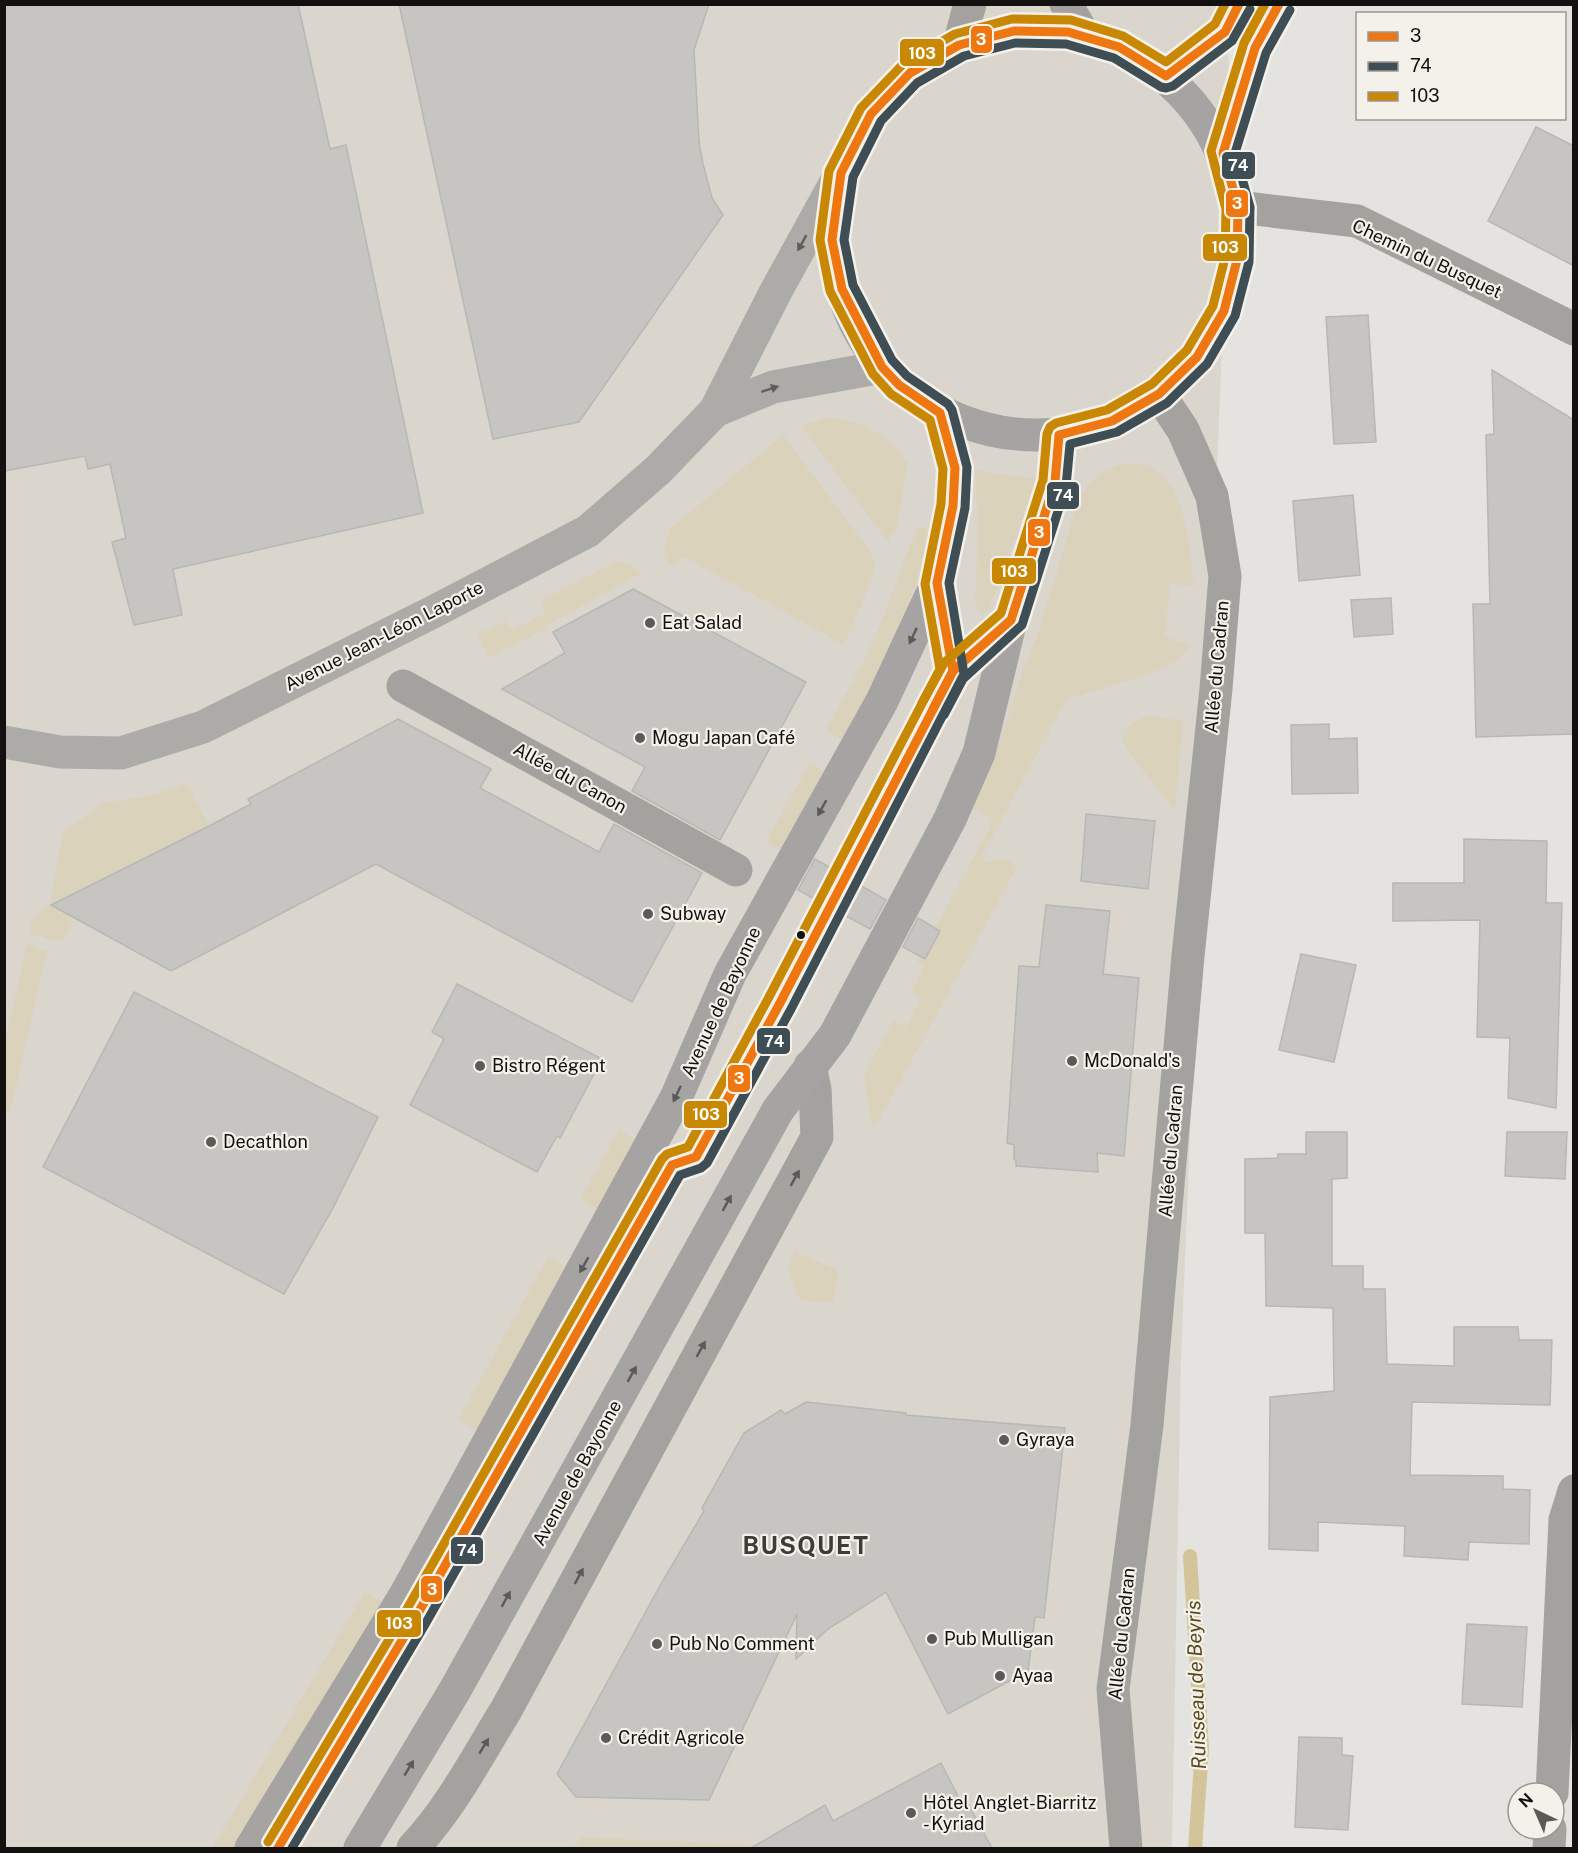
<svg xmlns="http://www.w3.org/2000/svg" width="1578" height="1853" font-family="'Public Sans',sans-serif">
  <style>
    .built { fill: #dad6cd }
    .green { fill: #dbd2bc }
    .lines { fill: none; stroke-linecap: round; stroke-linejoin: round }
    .stream { stroke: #d4c49a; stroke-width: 14 }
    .building { fill: #c7c5c2; stroke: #b8b7b4; stroke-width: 1.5 }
    .street { stroke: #a3a29f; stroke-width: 33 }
    .secondary { stroke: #acaba8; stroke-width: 33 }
    .primary { stroke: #a5a4a3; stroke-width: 33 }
    .bus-1-casing { stroke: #f4f1ea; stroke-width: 14 }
    .bus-2-casing { stroke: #f4f1ea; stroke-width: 14 }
    .bus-3-casing { stroke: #f4f1ea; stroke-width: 14 }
    .bus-1 { stroke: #e71; stroke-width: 9 }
    .bus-2 { stroke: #3f4e55; stroke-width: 9 }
    .bus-3 { stroke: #c98803; stroke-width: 9 }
    .oneway { fill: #5f5e5c }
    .oneway2 { fill: #5c5a59 }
    .oneway3 { fill: #5a5a57 }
    .poi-dot { fill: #5c5a58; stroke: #f4f1ea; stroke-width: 2 }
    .bus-dot { fill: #12110f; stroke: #f4f1ea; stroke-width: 2 }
    .labels { text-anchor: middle; stroke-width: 4.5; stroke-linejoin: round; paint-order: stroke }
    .street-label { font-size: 18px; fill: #12110f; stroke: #f4f1ea }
    .poi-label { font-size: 18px; fill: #12110f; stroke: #f4f1ea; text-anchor: start }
    .water-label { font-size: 20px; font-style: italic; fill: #59481b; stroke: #f4f1ea }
    .district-label { font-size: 24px; font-weight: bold; letter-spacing: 1.5px; fill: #3e3c36; stroke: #f4f1ea }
    .line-badge { stroke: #f4f1ea; stroke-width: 2 }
    .badge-label { font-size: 16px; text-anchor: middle; font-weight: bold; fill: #fff }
  </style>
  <rect width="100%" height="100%" fill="#e5e3df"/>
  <polygon class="built" points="5,5 1224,5 1232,100 1181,1359 1172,1848 5,1848"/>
  <g class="green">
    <path d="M825 418C867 420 882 432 908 463L897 526 888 542 801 426Z"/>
    <polygon points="783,435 868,548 875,564 872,579 844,645 685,557 670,566 663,553 670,529"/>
    <path d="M1140 463C1145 466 1152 467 1157 471 1187 493 1191 552 1193 586L1170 584 1165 637 1192 645 1176 661 1144 676 1066 700 983 854 985 862 1008 859 1017 867 873 1131 864 1075 893 1020 906 1027 922 998 911 992 925 966 917 962 994 820 970 807 998 748 1021 677 1040 628 1074 515 1083 494 1092 480 1104 472 1118 465Z"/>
    <polygon points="975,470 1005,475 1033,478 1035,484 996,591 989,607 983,613 977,610 975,604 978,528"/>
    <polygon points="935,526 920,575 881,670 842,739 826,730 862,665 879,628 917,528"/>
    <polygon points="615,562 631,564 641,574 546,625 548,628 489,658 477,634 505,621 511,630 546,613 541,601"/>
    <path d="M1149 715 1183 721 1175 811 1129 752 1122 740C1127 724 1134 721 1149 715Z"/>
    <polygon points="810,763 824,771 780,850 766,842"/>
    <polygon points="186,783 209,826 66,897 61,910 74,918 63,941 52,940 29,933 32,918 49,906 63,833 103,803 154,795"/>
    <polygon points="27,944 47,951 10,1112 5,1118 5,1043"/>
    <polygon points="619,1130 637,1140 598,1210 580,1200"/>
    <polygon points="795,1252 838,1270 834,1303 800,1300 787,1268"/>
    <polygon points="548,1257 567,1268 478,1431 458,1420"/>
    <polygon points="365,1592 385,1603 239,1848 212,1848"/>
    <polygon points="581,1837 759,1845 759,1848 573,1848"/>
  </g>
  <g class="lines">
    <polyline class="stream" points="1190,1556 1202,1749 1195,1848"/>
  </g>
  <g class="building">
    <polygon points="4,4 298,4 330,149 346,145 423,513 173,569 182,615 134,625 112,542 126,538 110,464 88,469 85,456 4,471"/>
    <polygon points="399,4 709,4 694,50 699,142 703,164 712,198 723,215 579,422 493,439"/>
    <polygon points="1536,127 1574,146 1574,266 1488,221"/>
    <polygon points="1368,315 1376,442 1334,444 1326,317"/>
    <polygon points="1492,370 1574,420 1574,734 1476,737 1473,604 1490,604 1486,435 1494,434"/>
    <polygon points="1353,495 1360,575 1299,581 1293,501"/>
    <polygon points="633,589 806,682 720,840 632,791 645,767 502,689 565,653 553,632"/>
    <polygon points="1391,598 1393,634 1354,637 1351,600"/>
    <polygon points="398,719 491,769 480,788 599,852 614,824 702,873 632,1002 376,864 171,971 51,905 209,826 251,804 248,799"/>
    <polygon points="1329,724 1329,739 1357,738 1358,793 1292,794 1291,725"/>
    <polygon points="1086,814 1155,821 1148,889 1081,881"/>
    <polygon points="1464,839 1547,841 1546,903 1562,903 1556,1108 1508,1098 1510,1038 1477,1037 1480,920 1393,921 1393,883 1464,883"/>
    <polygon points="815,859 886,900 870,929 798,890"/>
    <polygon points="1046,905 1110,911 1103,974 1139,978 1124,1156 1097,1153 1098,1172 1016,1166 1016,1160 1014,1159 1014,1145 1007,1143 1019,966 1039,967"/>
    <polygon points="918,918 940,931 925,959 903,947"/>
    <polygon points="1301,954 1356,965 1334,1062 1279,1050"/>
    <polygon points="457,984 602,1059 560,1138 557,1136 537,1172 410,1105 444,1039 432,1032"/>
    <polygon points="134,992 378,1117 333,1208 284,1294 43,1167"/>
    <polygon points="1306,1132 1347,1132 1347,1178 1332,1179 1332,1266 1363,1266 1363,1289 1385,1289 1387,1364 1454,1366 1454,1327 1518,1327 1519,1340 1552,1340 1550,1405 1412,1402 1410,1475 1503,1476 1503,1489 1530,1490 1529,1544 1469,1542 1468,1560 1404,1556 1405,1526 1318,1522 1318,1551 1269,1549 1270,1397 1334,1391 1333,1308 1266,1306 1265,1233 1245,1233 1245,1159 1278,1158 1278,1154 1306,1154"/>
    <polygon points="1507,1132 1567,1132 1565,1179 1505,1176"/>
    <polygon points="806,1402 906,1413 906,1415 1065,1428 1044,1618 1035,1617 1028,1671 948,1714 886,1592 828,1629 796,1659 797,1614 709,1800 576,1797 557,1774 662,1582 704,1511 702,1508 744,1433 781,1410 785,1414"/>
    <polygon points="1467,1624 1527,1627 1522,1707 1462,1704"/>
    <polygon points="1299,1737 1342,1738 1342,1755 1353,1756 1348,1830 1295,1827"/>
    <polygon points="941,1763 962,1804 967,1802 992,1848 751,1848 825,1805 833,1821"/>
  </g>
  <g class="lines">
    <g class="street">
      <polyline points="1066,4 1085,37"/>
      <polyline points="959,45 970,4"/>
      <polyline points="1238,207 1357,221 1574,329"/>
      <polyline points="403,686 736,870"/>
      <polyline points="1552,1793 1565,1520 1574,1491"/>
      <path d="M413 1848C451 1808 477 1757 506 1710L817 1137 815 1089 810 1066"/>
      <polyline points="1126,1848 1113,1689 1147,1425 1188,956 1216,689 1225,576 1212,496 1183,430 1159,394"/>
      <polyline points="1549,1848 1550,1829"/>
    </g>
    <g class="secondary">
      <polyline points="715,411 773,387 882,367"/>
      <polyline points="4,742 60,752 121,753 203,727 431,613 588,531 658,470 715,411 776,291 841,173"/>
    </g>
    <g class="primary">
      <circle cx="1036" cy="233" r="202"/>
      <polyline points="1166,76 1192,58 1225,32 1239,4"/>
      <polyline points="1223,153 1255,48 1279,4"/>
      <polyline points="251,1848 407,1592 676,1098 730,974 882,701 937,583 953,506 955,468 940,413"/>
      <polyline points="360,1848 455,1690 778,1110 835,1035 950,819 979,753 1011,620 1055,482 1059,435"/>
    </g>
    <g class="bus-1-casing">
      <g id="bus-1">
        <polyline points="933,709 953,671 1011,620 1055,482 1059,435 1112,421 1159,394 1197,357 1224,311 1237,260 1238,207 1223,153 1255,48 1279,4"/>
        <polyline points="278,1848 413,1622 672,1165 696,1157 780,1003 953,671 937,583 953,506 955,468 940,413 899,385 882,367 842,289 832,240 841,173 871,114 910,73 959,45 1014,31 1068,32 1119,47 1166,76 1225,32 1239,4"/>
      </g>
    </g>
    <g class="bus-2-casing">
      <g id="bus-2">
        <polyline points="944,715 963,679 1022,625 1066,486 1070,444 1117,432 1167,403 1207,364 1235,316 1249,262 1250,207 1235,153 1266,53 1290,10"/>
        <polyline points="292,1848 423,1628 680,1175 701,1168 707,1163 791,1009 964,674 949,583 965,508 967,467 952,410 948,404 907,376 892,360 853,285 844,240 853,177 881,121 917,83 964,56 1015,43 1066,44 1114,58 1161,87 1166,88 1173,86 1232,41 1250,9"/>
      </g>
    </g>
    <g class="bus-3-casing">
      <g id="bus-3">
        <polyline points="922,703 944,663 1001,613 1043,480 1047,434 1050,427 1056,423 1107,410 1152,384 1187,350 1213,306 1225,258 1226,209 1211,151 1244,43 1265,4"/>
        <polyline points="268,1842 403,1616 662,1159 667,1154 688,1147 769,997 940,669 925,584 941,504 943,469 930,420 891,394 873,374 830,291 820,240 829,171 861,108 904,63 955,34 1012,19 1071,20 1123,36 1166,62 1215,24 1225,4"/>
      </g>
    </g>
    <use href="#bus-1" class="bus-1"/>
    <use href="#bus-2" class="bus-2"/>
    <use href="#bus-3" class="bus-3"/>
  </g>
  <defs><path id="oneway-solid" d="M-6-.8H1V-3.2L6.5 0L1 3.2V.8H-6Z" transform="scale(1.5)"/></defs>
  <g class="oneway">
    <use href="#oneway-solid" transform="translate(802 243) rotate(119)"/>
    <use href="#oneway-solid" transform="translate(770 389) rotate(-18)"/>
  </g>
  <g class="oneway2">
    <use href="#oneway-solid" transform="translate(913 636) rotate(115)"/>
    <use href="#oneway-solid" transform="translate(822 808) rotate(119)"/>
    <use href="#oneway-solid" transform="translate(677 1094) rotate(115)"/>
    <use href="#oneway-solid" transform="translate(727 1203) rotate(-61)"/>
    <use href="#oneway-solid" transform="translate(584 1265) rotate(119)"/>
    <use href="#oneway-solid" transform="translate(632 1374) rotate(-61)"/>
    <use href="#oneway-solid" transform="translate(506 1599) rotate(-61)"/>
    <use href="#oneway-solid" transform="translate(409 1768) rotate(-59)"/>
  </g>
  <g class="oneway3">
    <use href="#oneway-solid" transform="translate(795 1178) rotate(-61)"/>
    <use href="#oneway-solid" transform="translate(701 1349) rotate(-61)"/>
    <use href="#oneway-solid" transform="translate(579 1576) rotate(-62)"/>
    <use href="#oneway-solid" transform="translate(484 1746) rotate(-59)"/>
  </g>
  <g class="poi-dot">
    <circle cx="650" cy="623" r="6"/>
    <circle cx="640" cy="738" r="6"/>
    <circle cx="648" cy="914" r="6"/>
    <circle cx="1072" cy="1061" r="6"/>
    <circle cx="480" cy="1066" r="6"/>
    <circle cx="211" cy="1142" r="6"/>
    <circle cx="1004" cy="1440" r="6"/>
    <circle cx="932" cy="1639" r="6"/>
    <circle cx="657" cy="1644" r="6"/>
    <circle cx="1000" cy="1676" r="6"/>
    <circle cx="606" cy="1738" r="6"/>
    <circle cx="911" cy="1813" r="6"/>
  </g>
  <circle class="bus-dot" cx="801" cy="935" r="5"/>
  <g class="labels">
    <g class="street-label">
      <text transform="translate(1427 259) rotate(25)" y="6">Chemin du Busquet</text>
      <text transform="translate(384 636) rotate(-27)" y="6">Avenue Jean-Léon Laporte</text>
      <text transform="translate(1217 667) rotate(-85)" y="6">Allée du Cadran</text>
      <text transform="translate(570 778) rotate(29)" y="6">Allée du Canon</text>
      <text transform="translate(721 1002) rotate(-65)" y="6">Avenue de Bayonne</text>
      <text transform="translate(1171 1151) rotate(-85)" y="6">Allée du Cadran</text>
      <text transform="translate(577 1473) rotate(-61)" y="6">Avenue de Bayonne</text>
      <text transform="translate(1122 1634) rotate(-84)" y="6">Allée du Cadran</text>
    </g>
    <g class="poi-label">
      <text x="662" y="629">Eat Salad</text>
      <text x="652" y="744">Mogu Japan Café</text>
      <text x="660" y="920">Subway</text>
      <text x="1084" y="1067">McDonald's</text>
      <text x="492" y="1072">Bistro Régent</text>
      <text x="223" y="1148">Decathlon</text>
      <text x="1016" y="1446">Gyraya</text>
      <text x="944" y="1645">Pub Mulligan</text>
      <text x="669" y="1650">Pub No Comment</text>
      <text x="1012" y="1682">Ayaa</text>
      <text x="618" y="1744">Crédit Agricole</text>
      <text x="923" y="1809">Hôtel Anglet-Biarritz<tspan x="923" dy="21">- Kyriad</tspan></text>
    </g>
    <g class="water-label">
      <text transform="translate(1196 1685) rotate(-92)" y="7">Ruisseau de Beyris</text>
    </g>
    <g class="district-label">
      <text x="806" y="1554">BUSQUET</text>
    </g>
  </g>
  <g class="line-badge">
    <rect x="970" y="25" width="23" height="29" rx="6" fill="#e71"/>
    <rect x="899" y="38" width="46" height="29" rx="6" fill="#c98803"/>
    <rect x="1221" y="151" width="35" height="29" rx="6" fill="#3f4e55"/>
    <rect x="1225" y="189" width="24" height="29" rx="6" fill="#e71"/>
    <rect x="1202" y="233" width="46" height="29" rx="6" fill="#c98803"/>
    <rect x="1046" y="481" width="34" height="29" rx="6" fill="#3f4e55"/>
    <rect x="1027" y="518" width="24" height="29" rx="6" fill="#e71"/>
    <rect x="991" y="557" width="46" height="28" rx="6" fill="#c98803"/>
    <rect x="756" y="1027" width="35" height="28" rx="6" fill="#3f4e55"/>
    <rect x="727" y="1064" width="24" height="29" rx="6" fill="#e71"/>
    <rect x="683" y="1100" width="45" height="29" rx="6" fill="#c98803"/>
    <rect x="450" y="1536" width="34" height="29" rx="6" fill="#3f4e55"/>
    <rect x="420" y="1575" width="23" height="28" rx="6" fill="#e71"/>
    <rect x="376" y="1609" width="46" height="29" rx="6" fill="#c98803"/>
  </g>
  <g class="badge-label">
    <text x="981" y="45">3</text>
    <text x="922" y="59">103</text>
    <text x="1238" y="171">74</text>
    <text x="1237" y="209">3</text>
    <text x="1225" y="253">103</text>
    <text x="1063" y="501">74</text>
    <text x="1039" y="538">3</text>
    <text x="1014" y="577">103</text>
    <text x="774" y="1047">74</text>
    <text x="739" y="1084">3</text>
    <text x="706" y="1120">103</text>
    <text x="467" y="1556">74</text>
    <text x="432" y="1595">3</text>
    <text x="399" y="1629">103</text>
  </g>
  <rect width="1578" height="1853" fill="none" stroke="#12110f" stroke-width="12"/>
  <rect x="1356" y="12" width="210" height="108" fill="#f4f1ea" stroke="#9a9792" stroke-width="1.5"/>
  <rect x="1368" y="32" width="30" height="9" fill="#ee7711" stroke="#9a9792" stroke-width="1.5"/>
  <text x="1410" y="42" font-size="18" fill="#12110f">3</text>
  <rect x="1368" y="62" width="30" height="9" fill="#3f4e55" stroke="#9a9792" stroke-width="1.5"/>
  <text x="1410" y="72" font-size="18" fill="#12110f">74</text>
  <rect x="1368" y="92" width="30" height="9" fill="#c98803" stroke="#9a9792" stroke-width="1.5"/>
  <text x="1410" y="102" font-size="18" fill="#12110f">103</text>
  <g transform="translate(1536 1811) rotate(316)"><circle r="28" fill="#f4f1ea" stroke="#9a9792" stroke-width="1.5"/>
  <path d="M0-4.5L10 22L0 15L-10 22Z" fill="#5c5a58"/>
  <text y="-9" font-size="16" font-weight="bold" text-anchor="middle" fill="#12110f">N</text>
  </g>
</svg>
